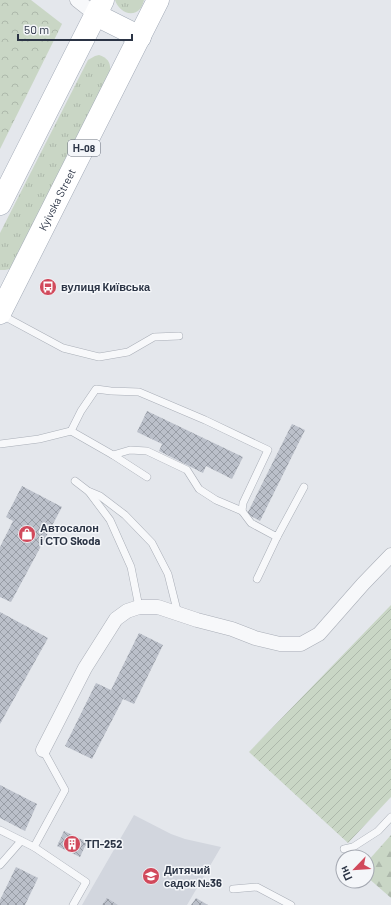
<svg xmlns="http://www.w3.org/2000/svg" width="391" height="905" font-family="Barlow,sans-serif">
  <style>
    .built { fill: #d2d6de }
    .grass { fill: url(#grass-tufts) }
    .forest { fill: url(#forest-firs) }
    .park { fill: url(#park-crowns) }
    .garden { fill: url(#garden-furrows) }
    .building { fill: url(#building-cross-hatch) }
    .lines { fill: none; stroke-linecap: round; stroke-linejoin: round }
    .service-casing { stroke: #a9aeb7; stroke-width: 8 }
    .minor-casing { stroke: #a9aeb7; stroke-width: 15 }
    .primary-casing { stroke: #a3abb8; stroke-width: 23 }
    .service { stroke: #f7f8fa; stroke-width: 7 }
    .minor { stroke: #f7f8fa; stroke-width: 14 }
    .primary { stroke: #fff; stroke-width: 22 }
    .labels { text-anchor: middle; stroke-width: 3; stroke-linejoin: round; paint-order: stroke }
    .shield { fill: #f4f6f9; stroke: #676e7b; stroke-width: 1 }
    .shield-label { font-size: 10px; font-weight: bold; fill: #2b3445 }
    .street-label { font-size: 11px; fill: #2b3445; stroke: #f4f6f9 }
    .poi-label { font-size: 11px; font-weight: bold; fill: #2b3445; stroke: #f4f6f9; text-anchor: start }
  </style>
  <defs>
    <pattern id="grass-tufts" width="24" height="20" patternUnits="userSpaceOnUse"><rect width="24" height="20" fill="#c9d6c5"/><path d="M3 7l-1-3M5 7V3M7 7l1-3M15 17l-1-3M17 17v-4M19 17l1-3" fill="none" stroke="#adb8ab"/></pattern>
    <pattern id="forest-firs" width="22" height="20" patternUnits="userSpaceOnUse"><rect width="22" height="20" fill="#c9d6c5"/><path d="M5 1l3.5 6h-7zM16 11l3.5 6h-7z" fill="#adb8ab"/></pattern>
    <pattern id="park-crowns" width="20" height="18" patternUnits="userSpaceOnUse"><rect width="20" height="18" fill="#c9d6c5"/><path d="M2 6a3 3 0 1 1 6 0M12 15a3 3 0 1 1 6 0" fill="none" stroke="#adb8ab"/></pattern>
    <pattern id="garden-furrows" width="10" height="10" patternUnits="userSpaceOnUse"><rect width="10" height="10" fill="#c9d6c5"/><path d="M-1 1l2-2M0 10L10 0M9 11l2-2" fill="none" stroke="#adb8ab"/></pattern>
    <pattern id="building-cross-hatch" width="8" height="8" patternUnits="userSpaceOnUse"><rect width="8" height="8" fill="#bbc0ca"/><path d="M0 0l8 8M0 8l8-8" fill="none" stroke="#989da6"/></pattern>
  </defs>
  <rect width="100%" height="100%" fill="#e4e7ec"/>
  <polygon class="built" points="134,815 171,834 185,839 221,847 187,905 82,905"/>
  <g class="grass">
    <path d="M115 0H144C143 3 142 7 140 9 131 19 118 10 115 0Z"/>
    <path d="M99 55C108 58 111 63 110 72L10 269 5 270H0V233L88 60 95 56Z"/>
  </g>
  <polygon class="forest" points="391,835 391,898 367,877 367,862"/>
  <polygon class="park" points="0,0 31,0 62,24 0,149"/>
  <polygon class="garden" points="391,605 391,797 348,843 249,752"/>
  <g class="building">
    <polygon points="147,411 243,457 232,479 206,466 203,473 159,451 162,444 137,432"/>
    <polygon points="292,424 305,430 260,521 247,514"/>
    <polygon points="22,486 62,507 11,602 0,597 0,547 13,521 6,517"/>
    <polygon points="0,612 48,638 0,724"/>
    <polygon points="139,633 163,645 134,704 123,699 92,759 65,746 96,683 111,690"/>
    <polygon points="0,785 37,804 25,831 0,818"/>
    <polygon points="64,831 87,842 80,857 57,846"/>
    <polygon points="16,867 38,878 25,905 0,905 0,900"/>
    <polygon points="107,898 118,905 102,905"/>
    <polygon points="196,898 208,905 191,905"/>
  </g>
  <g class="lines">
    <g class="service-casing">
      <g id="service">
        <polyline points="0,314 63,348 99,357 128,352 154,337 179,336"/>
        <polyline points="71,431 113,455 130,450 147,451 187,470 199,489 216,500 242,511"/>
        <polyline points="0,444 39,439 71,431 81,411 96,389 111,391 139,392 205,420 268,450 243,503 242,511 251,523 277,537 304,487"/>
        <polyline points="113,455 147,477"/>
        <polyline points="75,481 88,491 100,496 125,515 152,543 168,574 178,614"/>
        <polyline points="89,492 110,520 131,567 139,607"/>
        <polyline points="257,579 277,537"/>
        <polyline points="43,750 65,790 34,847 86,882 73,905"/>
        <polyline points="0,830 34,847"/>
        <polyline points="344,849 353,847 378,831 391,817"/>
        <polyline points="0,865 21,841"/>
        <polyline points="233,889 257,887 291,905"/>
      </g>
    </g>
    <g class="minor-casing">
      <g id="minor">
        <polyline points="77,0 96,15"/>
        <polyline points="43,750 85,668 116,619 127,611 139,607 158,607 197,620 232,629 255,638 280,644 301,644 319,634 363,584 391,555"/>
      </g>
    </g>
    <g class="primary-casing">
      <g id="primary">
        <polyline points="96,15 140,37"/>
        <polyline points="0,204 103,0"/>
        <path id="s1" d="M0 313 158 0"/>
      </g>
    </g>
    <use href="#service" class="service"/>
    <use href="#minor" class="minor"/>
    <use href="#primary" class="primary"/>
  </g>
  <defs>
    <g id="bus-disc" transform="scale(0.9)"><circle r="9.5" fill="#d1495b" stroke="#f4f6f9"/><path d="M-5-6H5V4H4V6H2V4H-2V6H-4V4H-5ZM-3.5-4V0h7V-4ZM-3.5 1.2v1.5H-2V1.2ZM2 1.2v1.5H3.5V1.2Z" fill="#fff"/></g>
    <g id="shop-disc" transform="scale(0.9)"><circle r="9.5" fill="#d1495b" stroke="#f4f6f9"/><path d="M-5-2.5h2.3a2.7 3.5 0 0 1 5.4 0H5L5.5 6h-11ZM-1.5-2.5h3a1.5 2.3 0 0 0-3 0Z" fill="#fff"/></g>
    <g id="building-disc" transform="scale(0.9)"><circle r="9.5" fill="#d1495b" stroke="#f4f6f9"/><path d="M-4-6H4V6H1V3H-1V6H-4ZM-2.5-4.3h1.7v1.8h-1.7ZM.8-4.3h1.7v1.8H.8ZM-2.5-1h1.7V.8h-1.7ZM.8-1h1.7V.8H.8Z" fill="#fff"/></g>
    <g id="school-disc" transform="scale(0.9)"><circle r="9.5" fill="#d1495b" stroke="#f4f6f9"/><path d="M0-5L7-2L0 1L-7-2ZM-4 1L0 2.5L4 1V4Q0 6-4 4Z" fill="#fff"/></g>
  </defs>
  <g fill-rule="evenodd">
    <use href="#bus-disc" x="48" y="287"/>
    <use href="#shop-disc" x="27" y="534"/>
    <use href="#building-disc" x="72" y="844"/>
    <use href="#school-disc" x="151" y="876"/>
  </g>
  <g class="labels">
    <rect class="shield" x="68" y="140" width="32" height="16" rx="3"/>
    <g class="shield-label">
      <text x="84" y="152">Н-08</text>
    </g>
    <g class="street-label">
      <text dy="4" stroke="none"><textPath href="#s1" startOffset="127">Kyivska Street</textPath></text>
    </g>
    <g class="poi-label">
      <text x="61" y="291">вулиця Київська</text>
      <text x="40" y="532">Автосалон<tspan x="40" dy="13">і СТО Skoda</tspan></text>
      <text x="85" y="848">ТП-252</text>
      <text x="164" y="874">Дитячий<tspan x="164" dy="13">садок №36</tspan></text>
    </g>
  </g>
  <g transform="translate(355 869) rotate(245)"><circle r="19" fill="#f4f6f9" stroke="#a4a8b1"/>
  <path d="M0-3L7 15L0 10L-7 15Z" fill="#d1495b"/>
  <text y="-6" font-size="11" font-weight="bold" text-anchor="middle" fill="#2b3445">Пн</text>
  </g>
  <path d="M18 34v6h114v-6" fill="none" stroke="#2b3445" stroke-width="2"/>
  <text x="24" y="34" font-size="12" fill="#2b3445" stroke="#f4f6f9" stroke-width="3" paint-order="stroke">50 m</text>
</svg>
